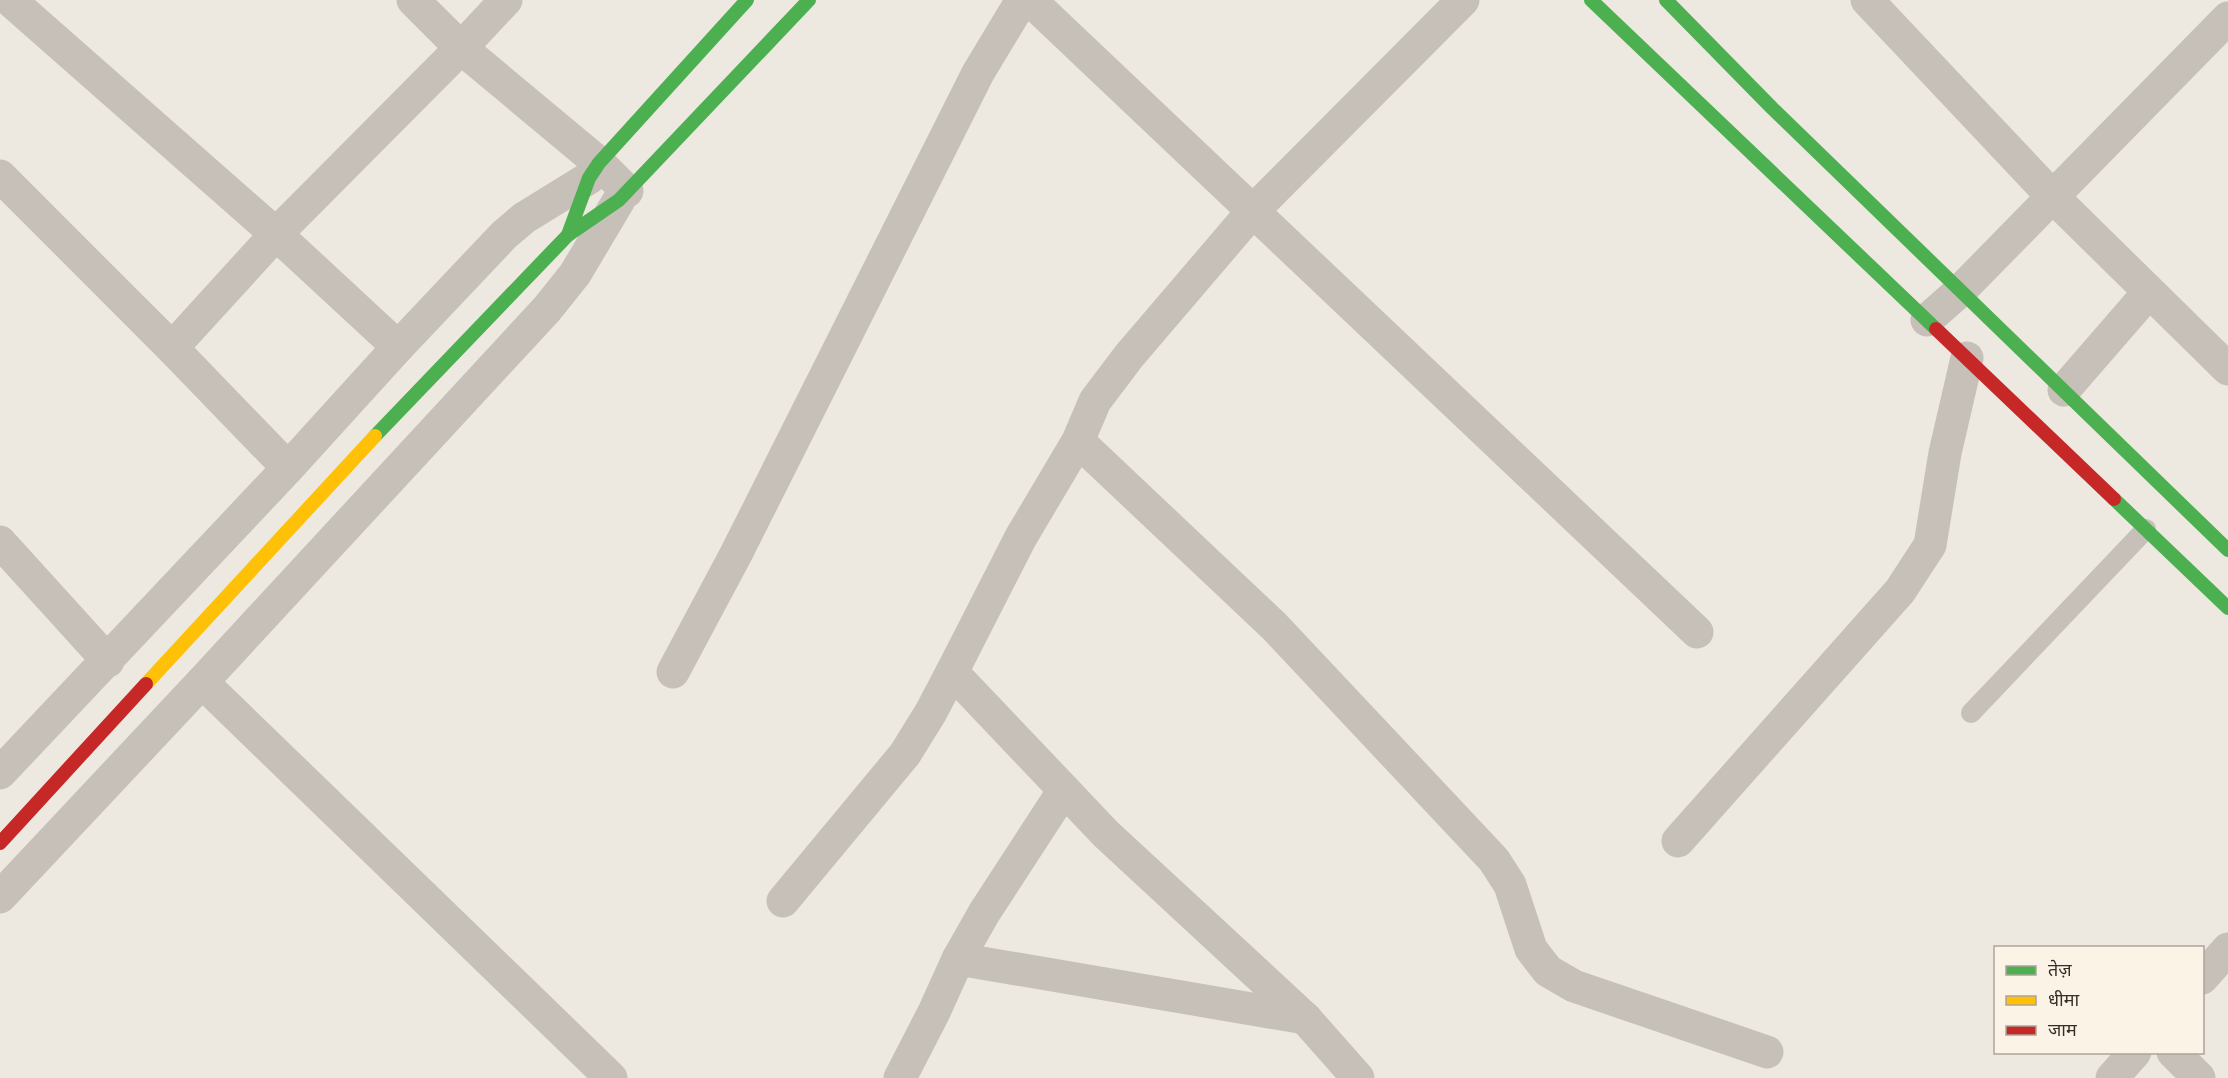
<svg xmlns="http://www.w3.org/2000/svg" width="2228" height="1078" font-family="'PT Sans Narrow','Noto Sans Devanagari',sans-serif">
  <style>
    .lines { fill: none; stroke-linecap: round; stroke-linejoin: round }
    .lane { stroke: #c6c0b9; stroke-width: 20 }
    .street { stroke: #c6c0b9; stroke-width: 33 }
    .fast { stroke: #4caf50; stroke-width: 14 }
    .slow { stroke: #ffc107; stroke-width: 14 }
    .jam { stroke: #c62828; stroke-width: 14 }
  </style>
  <rect width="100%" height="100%" fill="#ede8e0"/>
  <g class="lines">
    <polyline class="lane" points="1971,713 2146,529"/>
    <g class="street">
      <polyline points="10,0 276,234 398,347"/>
      <polyline points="413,0 461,48 599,163 627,191"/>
      <polyline points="1030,0 1697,632"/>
      <polyline points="1867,0 2053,197 2228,369"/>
      <polyline points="0,176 172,348 288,468"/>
      <polyline points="1927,320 1961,290 2228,18"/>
      <polyline points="172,348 276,234 461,48 506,0"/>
      <polyline points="2064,390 2149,292"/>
      <polyline points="1078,441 1274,626 1494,860 1510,885 1531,949 1548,971 1574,986 1767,1052"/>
      <polyline points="0,542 108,661"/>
      <polyline points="673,672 736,554 978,73 1022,0"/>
      <polyline points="202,682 611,1078"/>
      <polyline points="0,773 288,468 398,347 504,235 524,218 589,178"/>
      <polyline points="1678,841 1900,591 1930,545 1945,453 1967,358"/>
      <polyline points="0,897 202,682 547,309 575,274 619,200"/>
      <polyline points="783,901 905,754 931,712 952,672"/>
      <polyline points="958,959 1305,1018"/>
      <polyline points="2202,978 2228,949"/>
      <polyline points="2173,1052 2199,1078"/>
      <polyline points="900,1078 934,1012 958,959 984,913 1064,790"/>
      <polyline points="1358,1078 1305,1018 1106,834 952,672 1021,537 1078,441 1095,401 1129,356 1252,212 1463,0"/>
      <polyline points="2112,1078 2135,1052"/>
    </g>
    <g class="fast">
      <polyline points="1591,0 1936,329"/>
      <polyline points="1666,0 1772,108 2228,550"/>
      <polyline points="568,235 589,178 599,163 747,0"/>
      <polyline points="375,436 568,235 619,200 809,0"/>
      <polyline points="2114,499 2228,608"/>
    </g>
    <polyline class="slow" points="146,684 375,436"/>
    <g class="jam">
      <polyline points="1936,329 2114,499"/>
      <polyline points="0,843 146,684"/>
    </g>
  </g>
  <rect x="1994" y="946" width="210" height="108" fill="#fbf3e6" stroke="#ada49a" stroke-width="1.5"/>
  <rect x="2006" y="966" width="30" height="9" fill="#4caf50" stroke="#ada49a" stroke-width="1.5"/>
  <text x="2048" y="976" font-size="18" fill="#372d27">तेज़</text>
  <rect x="2006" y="996" width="30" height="9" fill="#ffc107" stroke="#ada49a" stroke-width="1.5"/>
  <text x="2048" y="1006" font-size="18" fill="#372d27">धीमा</text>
  <rect x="2006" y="1026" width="30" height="9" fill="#c62828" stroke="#ada49a" stroke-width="1.5"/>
  <text x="2048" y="1036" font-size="18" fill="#372d27">जाम</text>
</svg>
